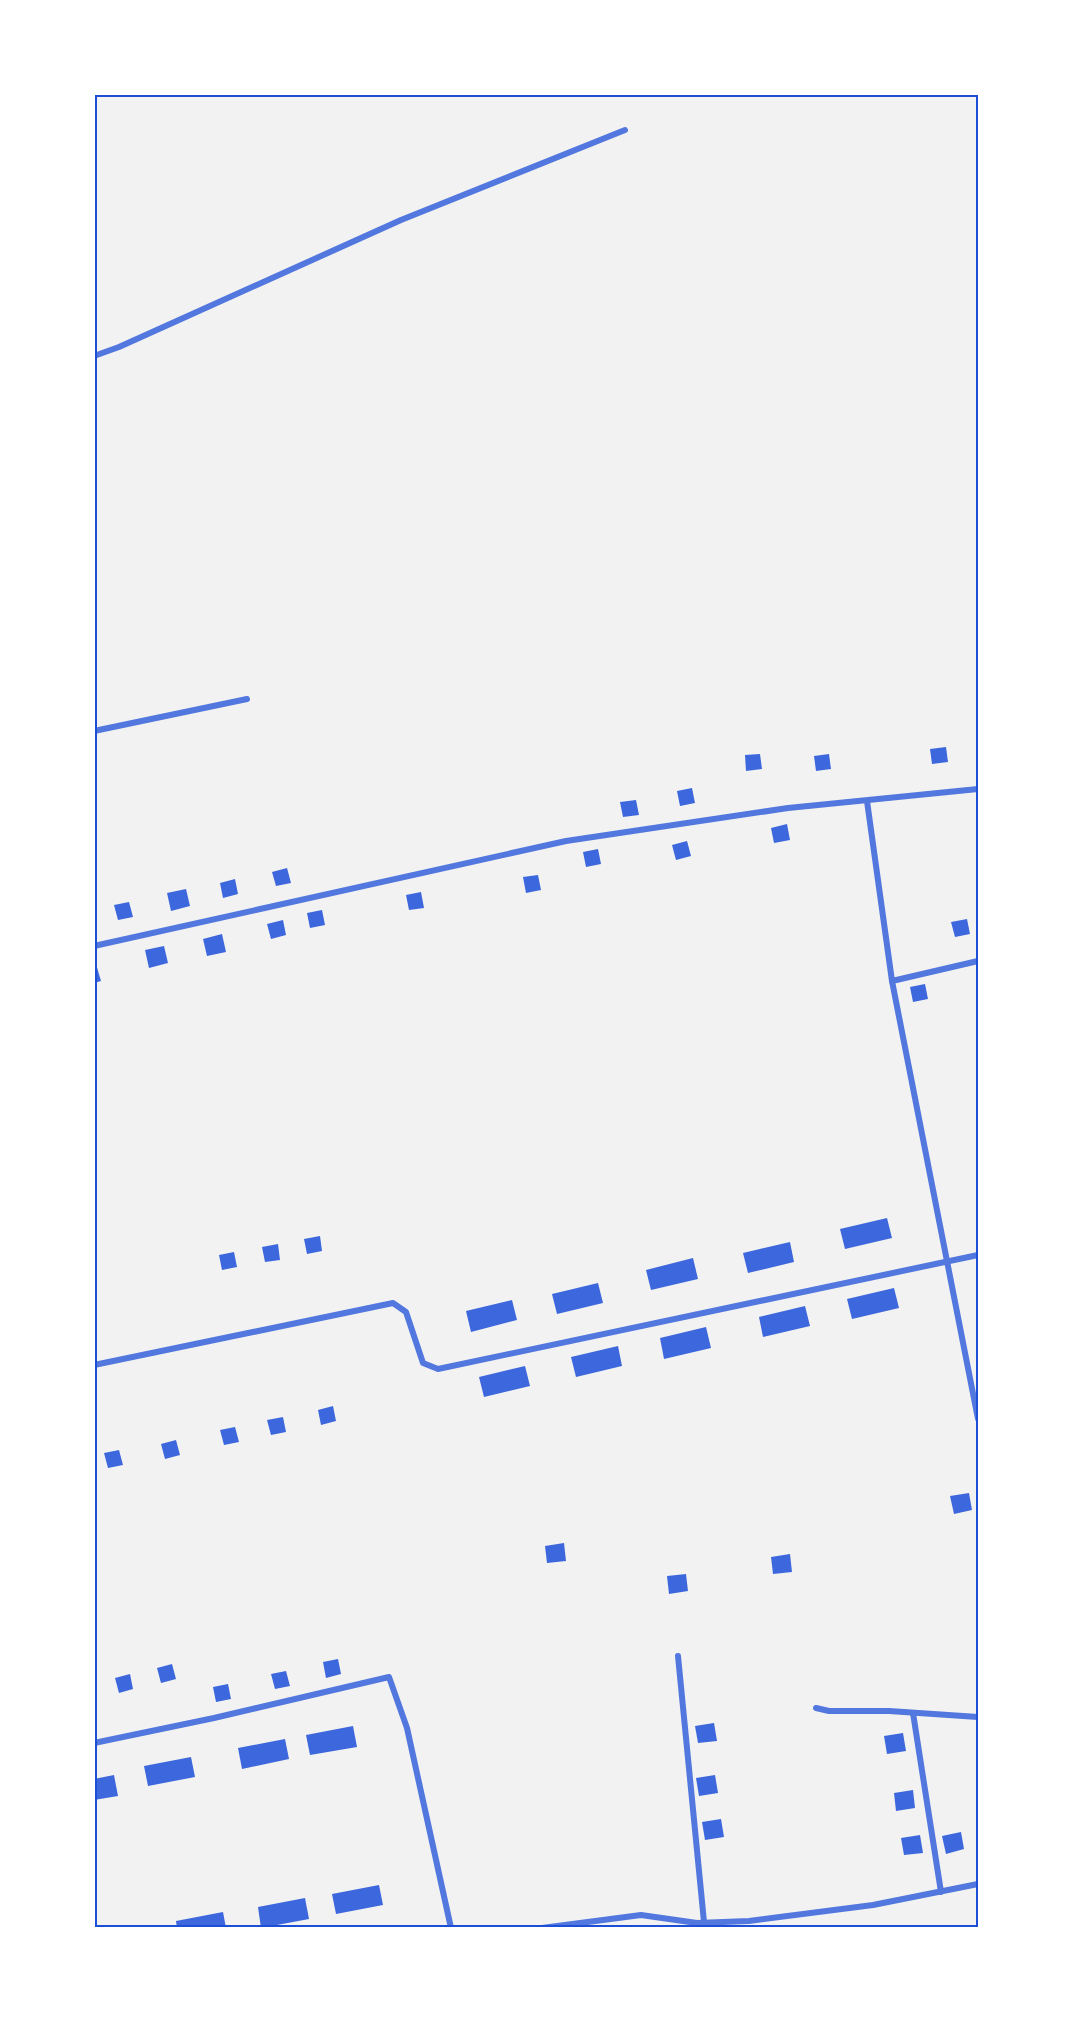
<svg xmlns="http://www.w3.org/2000/svg" width="1073" height="2022" font-family="Inter,sans-serif">
  <style>
    .building { fill: #3d67dc }
    .lines { fill: none; stroke-linecap: round; stroke-linejoin: round }
    .minor { stroke: #5277de; stroke-width: 6 }
    .neatline { fill: none; stroke: #1d4ed8; stroke-width: 2 }
  </style>
  <rect width="100%" height="100%" fill="#f2f2f2"/>
  <g class="building">
    <polygon points="946,747 948,762 932,764 930,749"/>
    <polygon points="760,754 762,769 746,771 745,755"/>
    <polygon points="829,754 831,769 816,771 814,756"/>
    <polygon points="692,788 695,803 680,806 677,791"/>
    <polygon points="636,800 639,815 623,817 620,802"/>
    <polygon points="787,824 790,840 774,843 771,828"/>
    <polygon points="687,841 691,856 676,860 672,845"/>
    <polygon points="598,849 601,864 586,867 583,852"/>
    <polygon points="287,868 291,883 276,886 272,872"/>
    <polygon points="538,875 541,890 526,893 523,877"/>
    <polygon points="235,879 238,894 223,898 220,883"/>
    <polygon points="186,889 190,906 171,911 167,893"/>
    <polygon points="421,892 424,908 409,910 406,895"/>
    <polygon points="129,902 133,917 118,920 114,905"/>
    <polygon points="322,910 325,925 310,928 307,913"/>
    <polygon points="967,919 970,934 955,937 951,922"/>
    <polygon points="283,920 286,935 271,939 267,924"/>
    <polygon points="222,934 226,952 207,956 203,939"/>
    <polygon points="164,946 168,963 149,968 145,950"/>
    <polygon points="96,964 101,981 94,983 94,965"/>
    <polygon points="925,984 928,999 913,1002 910,987"/>
    <polygon points="887,1218 892,1238 845,1249 840,1229"/>
    <polygon points="320,1236 322,1251 307,1254 304,1239"/>
    <polygon points="790,1242 794,1262 748,1273 743,1253"/>
    <polygon points="278,1244 280,1260 265,1262 262,1247"/>
    <polygon points="234,1252 237,1267 222,1270 219,1255"/>
    <polygon points="693,1258 698,1279 651,1290 646,1270"/>
    <polygon points="598,1283 603,1303 557,1314 552,1294"/>
    <polygon points="894,1288 899,1308 852,1319 847,1299"/>
    <polygon points="512,1300 517,1320 471,1332 466,1311"/>
    <polygon points="805,1306 810,1326 763,1337 759,1317"/>
    <polygon points="706,1327 711,1348 664,1359 660,1338"/>
    <polygon points="618,1346 622,1366 576,1377 571,1357"/>
    <polygon points="525,1366 530,1386 484,1397 479,1377"/>
    <polygon points="333,1406 336,1421 321,1425 318,1410"/>
    <polygon points="283,1417 286,1432 271,1435 267,1420"/>
    <polygon points="235,1427 239,1442 224,1445 220,1430"/>
    <polygon points="176,1440 180,1455 165,1459 161,1444"/>
    <polygon points="119,1450 123,1465 108,1468 104,1453"/>
    <polygon points="969,1493 972,1510 954,1514 950,1496"/>
    <polygon points="564,1543 566,1561 547,1563 545,1546"/>
    <polygon points="790,1554 792,1572 773,1574 771,1557"/>
    <polygon points="686,1574 688,1591 669,1594 667,1576"/>
    <polygon points="338,1659 341,1674 326,1678 323,1662"/>
    <polygon points="172,1664 176,1679 161,1683 157,1668"/>
    <polygon points="286,1671 290,1686 275,1689 271,1674"/>
    <polygon points="130,1674 133,1689 119,1693 115,1678"/>
    <polygon points="228,1684 231,1699 216,1702 213,1687"/>
    <polygon points="714,1723 717,1741 698,1743 695,1726"/>
    <polygon points="353,1726 357,1747 310,1755 306,1735"/>
    <polygon points="903,1733 906,1751 887,1754 884,1736"/>
    <polygon points="285,1739 289,1759 242,1769 238,1748"/>
    <polygon points="191,1757 195,1777 148,1786 144,1766"/>
    <polygon points="114,1775 118,1796 94,1800 94,1779"/>
    <polygon points="715,1775 718,1793 699,1796 696,1778"/>
    <polygon points="913,1790 915,1808 896,1811 894,1793"/>
    <polygon points="721,1819 724,1837 705,1840 702,1822"/>
    <polygon points="961,1832 964,1849 946,1854 942,1836"/>
    <polygon points="920,1835 923,1853 904,1855 901,1838"/>
    <polygon points="379,1885 383,1905 336,1914 332,1894"/>
    <polygon points="305,1898 309,1919 261,1928 258,1907"/>
    <polygon points="223,1912 226,1928 177,1928 176,1921"/>
  </g>
  <g class="lines">
    <g class="minor">
      <polyline points="94,356 119,347 401,220 625,130"/>
      <polyline points="94,731 247,699"/>
      <polyline points="867,801 892,981 978,1419"/>
      <polyline points="94,946 566,841 788,808 978,789"/>
      <polyline points="892,981 978,961"/>
      <polyline points="94,1365 393,1303 406,1312 423,1363 438,1369 978,1255"/>
      <polyline points="678,1656 704,1922"/>
      <polyline points="816,1708 829,1711 889,1711 978,1717"/>
      <polyline points="913,1713 941,1892"/>
      <polyline points="94,1743 214,1718 389,1677 407,1728 451,1928"/>
      <polyline points="542,1928 641,1915 697,1923 749,1921 873,1905 978,1884"/>
    </g>
  </g>
  <rect width="1073" height="2022" fill="none" stroke="#ffffff" stroke-width="192"/>
  <rect x="96" y="96" width="881" height="1830" class="neatline"/>
</svg>
